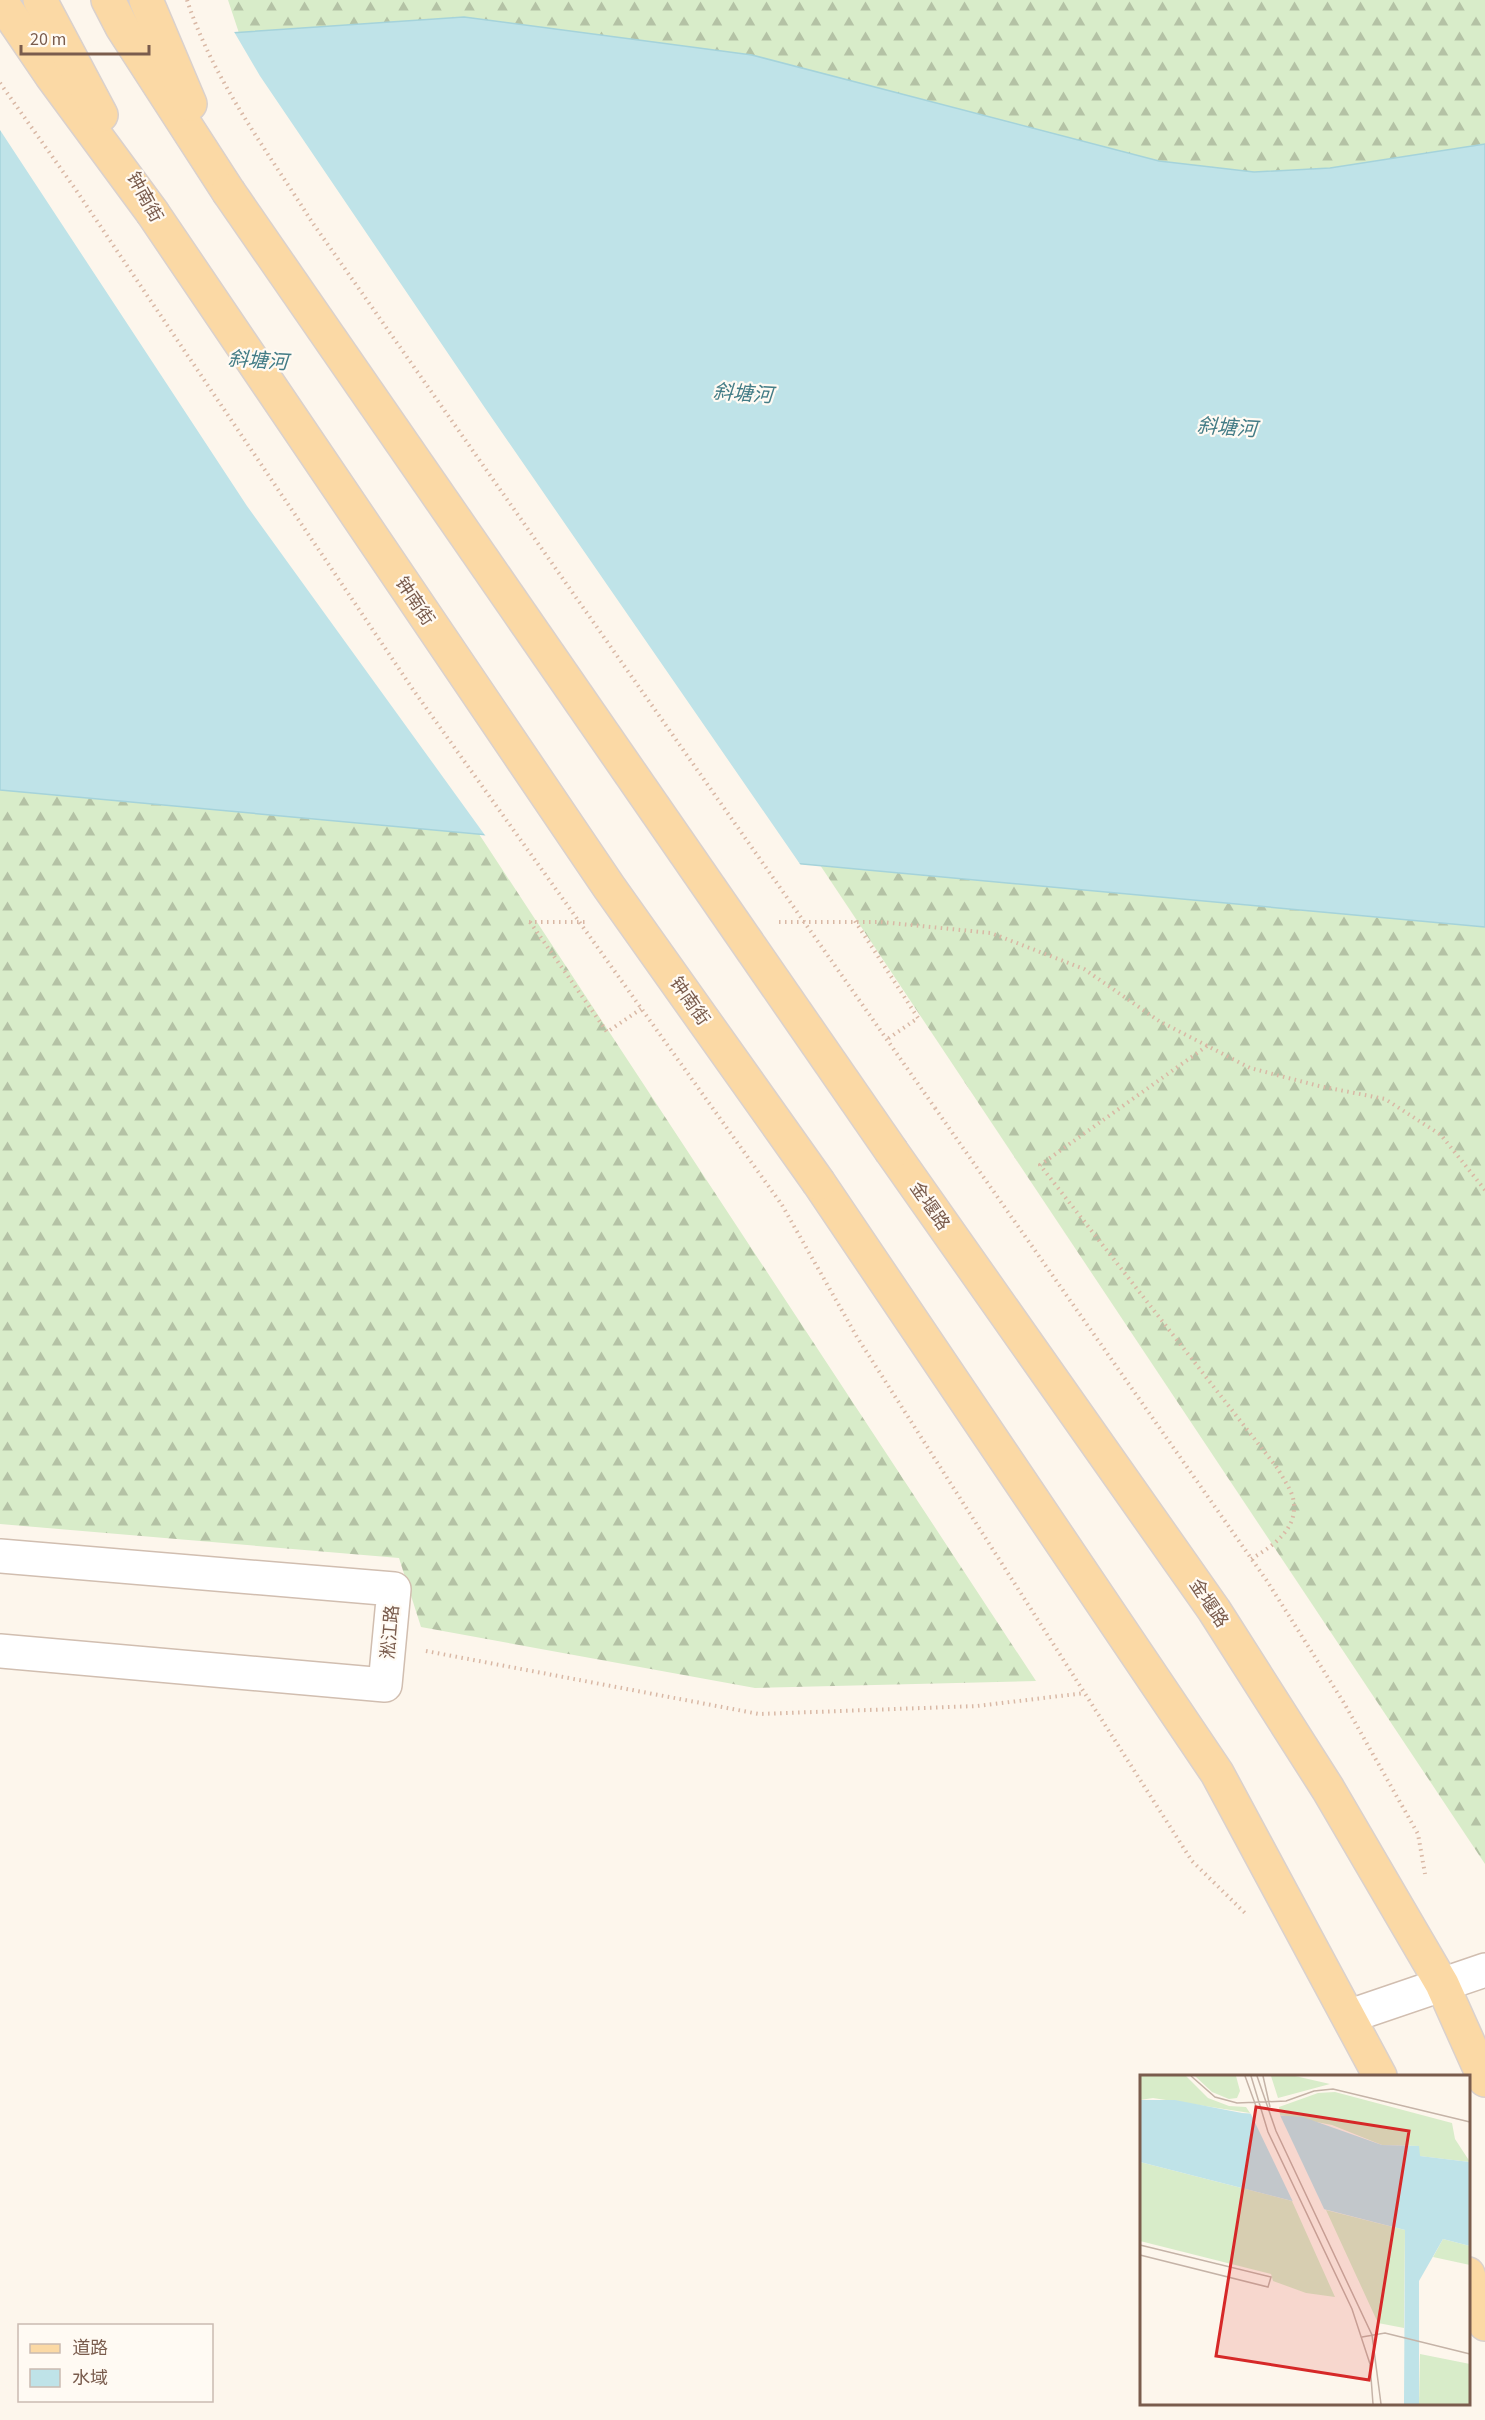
<svg xmlns="http://www.w3.org/2000/svg" width="1485" height="2420" font-family="'Source Sans 3','Noto Sans SC',sans-serif">
  <style>
    .forest { fill: url(#forest-firs) }
    .water { fill: #bfe3e8; stroke: #a5d3da; stroke-width: 1.5 }
    .pier { fill: #fdf6ec }
    .lines { fill: none; stroke-linecap: round; stroke-linejoin: round }
    .minor-casing { stroke: #d1beb0; stroke-width: 36 }
    .major-casing { stroke: #dad1cd; stroke-width: 36 }
    .path { stroke: #d9b8a5; stroke-width: 4; stroke-dasharray: 1.5 4.5; stroke-linecap: butt }
    .minor { stroke: #fff; stroke-width: 33 }
    .major { stroke: #fbd9a5; stroke-width: 33 }
    .major-bridge-casing { stroke: #dad1cd; stroke-width: 36; stroke-linecap: butt }
    .path-bridge { stroke: #d9b8a5; stroke-width: 4; stroke-dasharray: 1.5 4.5; stroke-linecap: butt }
    .major-bridge { stroke: #fbd9a5; stroke-width: 33 }
    .labels { text-anchor: middle; stroke-width: 4.5; stroke-linejoin: round; paint-order: stroke }
    .street-label { font-size: 18px; fill: #7a5c4d; stroke: #fffaf3 }
    .water-label { font-size: 20px; font-style: italic; fill: #437c86; stroke: #fffaf3 }
    .inset-road { fill: none; stroke: #c5b3a7; stroke-width: 1.5 }
    .view { fill: #d62828; fill-opacity: 0.15; stroke: #d62828; stroke-width: 3 }
    .inset-edge { fill: none; stroke: #7a5c4d; stroke-width: 3 }
  </style>
  <defs>
    <pattern id="forest-firs" width="22" height="20" patternUnits="userSpaceOnUse" patternTransform="scale(1.5)"><rect width="22" height="20" fill="#d8ecc9"/><path d="M5 1l3.5 6h-7zM16 11l3.5 6h-7z" fill="#b4c2a5"/></pattern>
  </defs>
  <rect width="100%" height="100%" fill="#fdf6ec"/>
  <g class="forest">
    <polygon points="228,0 1485,0 1485,144 1330,168 1254,172 1159,161 464,17 239,33"/>
    <polygon points="0,788 479,834 1036,1681 755,1688 421,1627 399,1558 0,1524"/>
    <polygon points="820,865 1485,927 1485,1864"/>
  </g>
  <polygon class="water" points="464,17 752,55 1159,161 1254,172 1330,168 1485,144 1485,927 0,790 0,59 230,33"/>
  <polygon class="pier" points="233,30 260,76 485,408 802,867 487,838 247,506 0,130 0,56"/>
  <g class="lines">
    <g class="minor-casing">
      <g id="minor">
        <polyline points="0,1556 394,1589 385,1685 0,1651"/>
        <polyline points="1350,2016 1485,1970"/>
      </g>
    </g>
    <g class="major-casing">
      <g id="major">
        <polyline points="0,0 51,75 152,212"/>
        <polyline points="40,0 101,115"/>
        <polyline points="108,0 122,27 228,191"/>
        <polyline points="146,0 190,104"/>
        <polyline points="892,1152 1214,1610 1328,1789 1442,1984 1485,2080"/>
        <polyline points="819,1183 1217,1773 1380,2076"/>
        <polyline points="1468,2274 1485,2324"/>
      </g>
    </g>
    <g class="path">
      <polyline points="855,921 918,1018 886,1040"/>
      <polyline points="529,922 585,922"/>
      <polyline points="530,922 607,1032 641,1009"/>
      <polyline points="779,922 881,922 991,933 1084,969 1159,1021 1250,1068 1319,1086 1385,1099 1441,1135 1485,1190"/>
      <path d="M1207 1046 1040 1165 1278 1469C1282 1477 1291 1489 1293 1498 1300 1528 1273 1546 1251 1559"/>
      <polyline points="935,1108 1267,1581 1344,1703 1418,1834 1425,1874"/>
      <polyline points="782,1205 857,1337 1192,1861 1247,1915"/>
      <polyline points="426,1651 759,1714 977,1706 1085,1693"/>
    </g>
    <use href="#minor" class="minor"/>
    <use href="#major" class="major"/>
    <g class="major-bridge-casing">
      <g id="major-bridge">
        <polyline points="228,191 892,1152"/>
        <polyline points="152,212 609,887 819,1183"/>
      </g>
    </g>
    <g class="path-bridge">
      <path d="M187 0C213 80 268 152 312 222L935 1108"/>
      <polyline points="0,83 76,190 414,691 782,1205"/>
    </g>
    <use href="#major-bridge" class="major-bridge"/>
  </g>
  <g class="labels">
    <g class="street-label">
      <text transform="translate(145 197) rotate(61)" y="6">钟南街</text>
      <text transform="translate(415 601) rotate(56)" y="6">钟南街</text>
      <text transform="translate(690 1001) rotate(55)" y="6">钟南街</text>
      <text transform="translate(930 1206) rotate(55)" y="6">金堰路</text>
      <text transform="translate(1209 1603) rotate(56)" y="6">金堰路</text>
      <text transform="translate(390 1632) rotate(-85)" y="6">淞江路</text>
    </g>
    <g class="water-label">
      <text transform="translate(258 360) rotate(4)" y="7">斜塘河</text>
      <text transform="translate(743 393) rotate(4)" y="7">斜塘河</text>
      <text transform="translate(1227 427) rotate(4)" y="7">斜塘河</text>
    </g>
  </g>
  <g transform="translate(1140 2075)">
    <rect width="330" height="330" fill="#fdf6ec"/>
    <path d="M280 279 330 289V329H279Z" fill="#d8ecc9"/>
    <path d="M0 1H46L68 23 89 31 106 32 110 38 13 23 0 25ZM55 1H96L100 16 97 23 89 24 72 17ZM131 1H155L190 9 138 23ZM195 17 312 48 315 64 330 87 279 81V71L242 70 192 50 140 40 139 32 178 18ZM0 87 152 126 195 222 166 218 133 206 131 199 0 166ZM186 135 265 155 264 253 238 248ZM303 164 330 171V190L293 182Z" fill="#d8ecc9"/>
    <path d="M0 25H35L102 38 163 42 242 70 279 71 280 81 330 87V171L303 164 279 206V329H264L265 155 0 87Z" fill="#bfe3e8"/>
    <path d="M109 35 138 36 186 138 154 129Z" fill="#fdf6ec"/>
    <path class="inset-road" d="M51 1 75 22 97 28 146 26 174 16 193 14 330 47M105 1 117 34M111 1 128 57 212 234 230 289 233 329M117 1 136 56 232 260 241 329M123 1 130 32M0 170 131 202 128 212 0 180M222 262 245 258 330 279"/>
    <path class="view" d="M116 32 269 56 229 305 76 281Z"/>
    <rect width="330" height="330" class="inset-edge"/>
  </g>
  <rect x="18" y="2324" width="195" height="78" fill="#fffaf3" stroke="#cabbb1" stroke-width="1.5"/>
  <rect x="30" y="2344" width="30" height="9" fill="#fbd9a5" stroke="#cabbb1" stroke-width="1.5"/>
  <text x="72" y="2354" font-size="18" fill="#7a5c4d">道路</text>
  <rect x="30" y="2369" width="30" height="18" fill="#bfe3e8" stroke="#cabbb1" stroke-width="1.5"/>
  <text x="72" y="2384" font-size="18" fill="#7a5c4d">水域</text>
  <path d="M21 45v9h128v-9" fill="none" stroke="#7a5c4d" stroke-width="3"/>
  <text x="30" y="45" font-size="18" fill="#7a5c4d" stroke="#fffaf3" stroke-width="4.5" paint-order="stroke">20 m</text>
</svg>
